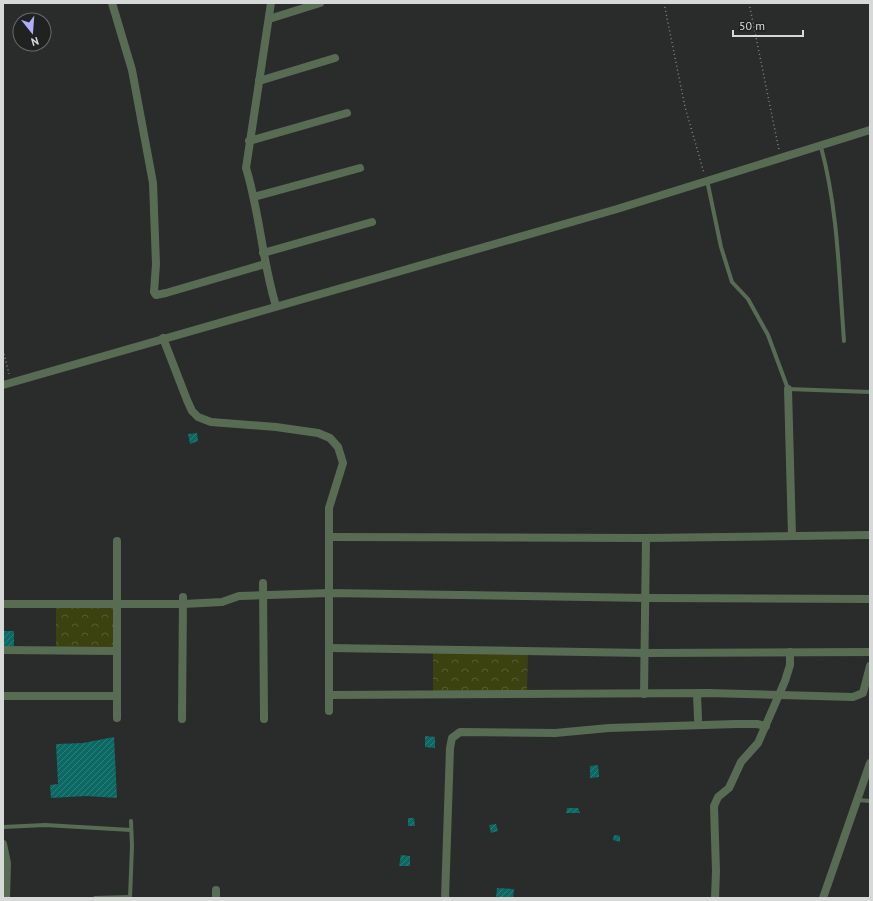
<svg xmlns="http://www.w3.org/2000/svg" width="873" height="901" font-family="'PT Sans',sans-serif">
  <style>
    .park { fill: url(#park-crowns) }
    .building { fill: url(#building-hatch) }
    .lines { fill: none; stroke-linecap: round; stroke-linejoin: round }
    .path { stroke: #818483; stroke-width: 1.5; stroke-dasharray: 1 3; stroke-linecap: butt }
    .lane { stroke: #586c54; stroke-width: 4 }
    .street { stroke: #586c54; stroke-width: 8 }
  </style>
  <defs>
    <pattern id="park-crowns" width="20" height="18" patternUnits="userSpaceOnUse"><rect width="20" height="18" fill="#3b4210"/><path d="M2 6a3 3 0 1 1 6 0M12 15a3 3 0 1 1 6 0" fill="none" stroke="#575d32"/></pattern>
    <pattern id="building-hatch" width="6" height="6" patternUnits="userSpaceOnUse"><rect width="6" height="6" fill="#0b6863"/><path d="M-1 1l2-2M0 6l6-6M5 7l2-2" fill="none" stroke="#2e7d79"/></pattern>
  </defs>
  <rect width="100%" height="100%" fill="#292c2b"/>
  <g class="park">
    <polygon points="56,607 113,607 113,647 56,648"/>
    <polygon points="433,652 528,653 527,690 433,691"/>
  </g>
  <g class="building">
    <polygon points="197,433 198,441 190,444 188,434"/>
    <rect x="3" y="631" width="11" height="15"/>
    <polygon points="425,736 435,737 435,748 425,747"/>
    <polygon points="114,737 117,798 86,796 51,798 50,785 58,784 56,744 83,743"/>
    <polygon points="598,765 599,777 590,778 590,766"/>
    <polygon points="567,808 578,808 580,813 566,813"/>
    <polygon points="408,818 414,818 415,826 408,826"/>
    <polygon points="496,824 498,831 491,833 489,825"/>
    <polygon points="614,835 620,836 620,842 613,840"/>
    <polygon points="401,855 410,856 410,866 399,866"/>
    <polygon points="497,888 514,889 513,898 496,898"/>
  </g>
  <g class="lines">
    <g class="path">
      <polyline points="664,3 685,107 704,173"/>
      <polyline points="749,3 779,150"/>
      <polyline points="3,350 9,374"/>
    </g>
    <g class="lane">
      <path d="M821 147C838 209 839 276 844 341"/>
      <polyline points="707,180 721,247 732,282 748,299 768,335 788,389 870,392"/>
      <polyline points="858,800 870,801"/>
      <polyline points="3,827 45,825 131,830"/>
      <polyline points="95,898 130,897"/>
      <polyline points="130,898 132,846 131,821"/>
    </g>
    <g class="street">
      <polyline points="112,3 132,70 153,183 156,264 154,292 156,295 166,293 265,264"/>
      <path d="M271 3 246 168C260 213 262 261 276 306"/>
      <polyline points="269,19 320,3"/>
      <polyline points="259,81 335,58"/>
      <polyline points="249,141 347,113"/>
      <polyline points="254,197 360,168"/>
      <polyline points="263,253 372,222"/>
      <polyline points="163,338 187,400 192,411 198,417 211,422 276,427 318,433 330,438 338,447 343,463 329,508 329,711"/>
      <polyline points="3,385 617,209 870,130"/>
      <polyline points="788,389 792,536"/>
      <polyline points="329,537 646,538 870,535"/>
      <polyline points="263,583 264,719"/>
      <polyline points="3,604 183,604 222,602 239,596 329,593 647,598 870,599"/>
      <polyline points="329,648 645,653 870,652"/>
      <polyline points="3,650 117,651"/>
      <polyline points="697,693 698,719"/>
      <polyline points="644,694 646,538"/>
      <polyline points="329,695 709,693 853,697 863,693 870,666"/>
      <polyline points="3,696 117,696"/>
      <polyline points="117,718 117,541"/>
      <polyline points="182,719 183,597"/>
      <polyline points="3,844 7,863 6,898"/>
      <polyline points="216,890 216,898"/>
      <polyline points="445,898 450,748 452,738 460,732 555,733 609,728 736,724 757,724 766,726"/>
      <polyline points="715,898 716,871 714,806 718,797 729,788 741,762 758,743 785,681 790,665 790,652"/>
      <polyline points="823,898 870,763"/>
    </g>
  </g>
  <rect width="873" height="901" fill="none" stroke="#d7d9d8" stroke-width="8"/>
  <g transform="translate(32 32) rotate(163)"><circle r="19" fill="#202221" stroke="#696b6a"/>
  <path d="M0-3L7 15L0 10L-7 15Z" fill="#b0aefa"/>
  <text y="-6" font-size="11" font-weight="bold" text-anchor="middle" fill="#d7d9d8">N</text>
  </g>
  <path d="M733 30v6h70v-6" fill="none" stroke="#d7d9d8" stroke-width="2"/>
  <text x="739" y="30" font-size="12" fill="#d7d9d8" stroke="#202221" stroke-width="3" paint-order="stroke">50 m</text>
</svg>
